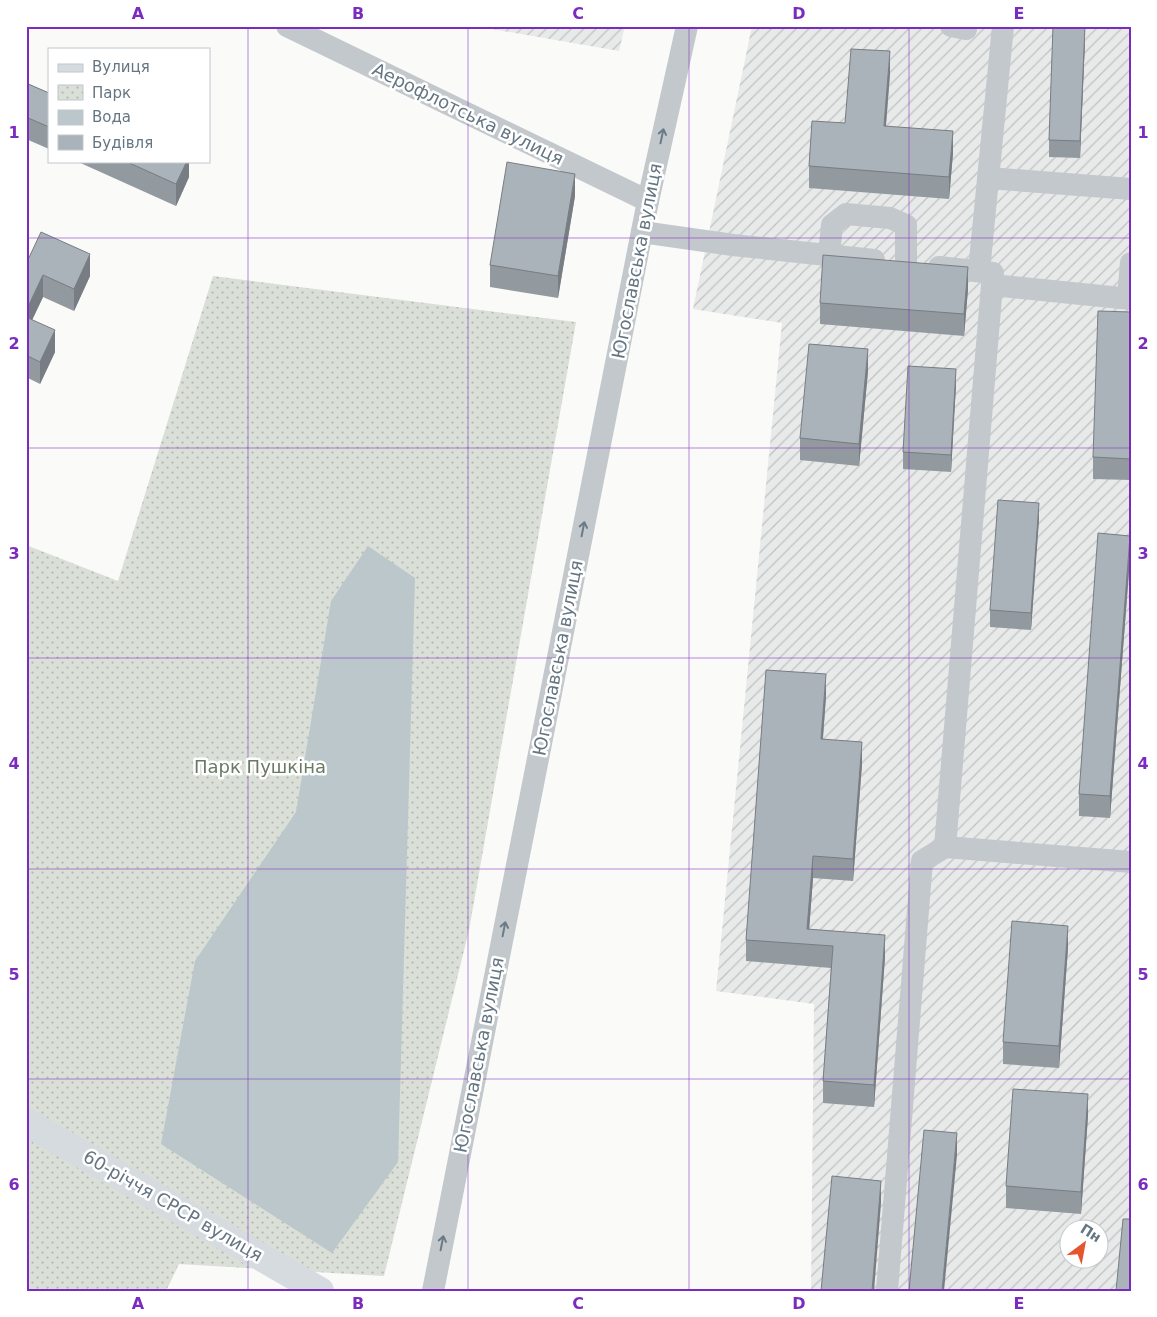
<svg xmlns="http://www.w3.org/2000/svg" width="1157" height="1317" font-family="'DejaVu Sans',sans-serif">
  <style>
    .industrial { fill: url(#industrial-furrows); fill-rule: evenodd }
    .park { fill: url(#park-dots) }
    .water { fill: #bbc7cb }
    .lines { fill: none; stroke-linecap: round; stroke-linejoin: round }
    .minor { stroke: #c3c8cc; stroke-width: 22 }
    .major { stroke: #d6dbdf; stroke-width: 28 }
    .wall { fill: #929a9f }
    .shaded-wall { fill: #777d82 }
    .building { fill: #aab3b9; stroke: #777d82 }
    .oneway { stroke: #6a7a87 }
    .grid { fill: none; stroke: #7b2cbf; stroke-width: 1; stroke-opacity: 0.55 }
    .labels { text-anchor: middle; stroke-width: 5; stroke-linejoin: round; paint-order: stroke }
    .street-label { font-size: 18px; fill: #657683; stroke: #fff }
    .park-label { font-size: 18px; fill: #687a64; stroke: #fff }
    .neatline { fill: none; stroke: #7b2cbf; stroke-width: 2 }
    .grid-label { font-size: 16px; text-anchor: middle; font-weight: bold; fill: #7b2cbf }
  </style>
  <defs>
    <pattern id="industrial-furrows" width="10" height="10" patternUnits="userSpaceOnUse" patternTransform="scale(1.25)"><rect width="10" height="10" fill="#e8e9e9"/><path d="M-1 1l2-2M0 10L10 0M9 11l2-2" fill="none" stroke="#c0c1c2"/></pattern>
    <pattern id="park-dots" width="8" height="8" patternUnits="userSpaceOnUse" patternTransform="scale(1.25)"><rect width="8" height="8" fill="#dadfd7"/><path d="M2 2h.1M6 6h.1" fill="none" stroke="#b4b9b4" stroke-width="1.8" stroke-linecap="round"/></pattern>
  </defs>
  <rect width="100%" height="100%" fill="#fafaf8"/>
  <g class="industrial">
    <polygon points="474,26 625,26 619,51"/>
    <path d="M752 26H1131V1291H811L814 1004 716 991 782 323 693 309ZM1070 1230H1100V1260H1070Z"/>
  </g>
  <polygon class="park" points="213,276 576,322 469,930 384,1276 179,1264 166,1291 26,1291 26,545 118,581"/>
  <polygon class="water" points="368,546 415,578 398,1162 332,1253 161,1144 195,961 296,812 331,601"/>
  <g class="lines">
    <g class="minor">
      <polyline points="287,26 648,201"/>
      <polyline points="951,26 966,29"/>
      <polyline points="988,178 1131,189"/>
      <polyline points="642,232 733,245 874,260"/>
      <polyline points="829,255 832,225 846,214 890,218 906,225 906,263"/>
      <polyline points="939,267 993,273 945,847"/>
      <polyline points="979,271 1003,26"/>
      <polyline points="992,285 1131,299"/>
      <polyline points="1128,298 1131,263"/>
      <polyline points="433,1291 648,201 687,26"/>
      <polyline points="887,1291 922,861 945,847 1131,862"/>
    </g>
    <polyline class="major" points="26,1122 320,1291"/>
  </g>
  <g class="wall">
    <polygon points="1085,40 1080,158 1049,157 1049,140"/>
    <polygon points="890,73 886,126 953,153 949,199 809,188 809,166 845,123"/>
    <polygon points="26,83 49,93 49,149 26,139"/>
    <polygon points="76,161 189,161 189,177 176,206"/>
    <polygon points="575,196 558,298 490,287 490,265"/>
    <polygon points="26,264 90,276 74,311 43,297 32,320 55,352 40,384 26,377"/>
    <polygon points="968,289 964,336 820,324 820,303"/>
    <polygon points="1131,312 1131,480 1093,479 1093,457"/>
    <polygon points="868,371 859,466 800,460 800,438"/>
    <polygon points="956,385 951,472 903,469 903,452"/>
    <polygon points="1039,519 1031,630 990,627 990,610"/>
    <polygon points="1130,558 1110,818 1079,816 1079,794"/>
    <polygon points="826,696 823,739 862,764 853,881 813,878 809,929 885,957 874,1107 823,1103 823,1081 831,968 746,961 746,940"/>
    <polygon points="1068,948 1059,1068 1003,1064 1003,1042"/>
    <polygon points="1088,1116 1081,1214 1006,1208 1006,1186"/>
  </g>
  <g class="shaded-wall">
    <polygon points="1085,26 1085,40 1080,158 1080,141"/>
    <polygon points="890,51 890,73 884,148 884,126"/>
    <polygon points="953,131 953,153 949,199 949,177"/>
    <polygon points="187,161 189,161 189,177 176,206 176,184"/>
    <polygon points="575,174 575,196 558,298 558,276"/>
    <polygon points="90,254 90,276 74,311 74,289"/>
    <polygon points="968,267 968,289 964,336 964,314"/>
    <polygon points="43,275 43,297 26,333 26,311"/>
    <polygon points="55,330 55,352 40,384 40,362"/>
    <polygon points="868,349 868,371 859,466 859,444"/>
    <polygon points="956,369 956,385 951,472 951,455"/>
    <polygon points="1039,503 1039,519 1031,630 1031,613"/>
    <polygon points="1130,536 1130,558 1110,818 1110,796"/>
    <polygon points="826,674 826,696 821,761 821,739"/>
    <polygon points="862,742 862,764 853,881 853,859"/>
    <polygon points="813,856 813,878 808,944 807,929"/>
    <polygon points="1068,926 1068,948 1059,1068 1059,1046"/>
    <polygon points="885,935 885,957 874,1107 874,1085"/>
    <polygon points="1088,1094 1088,1116 1081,1214 1081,1192"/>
    <polygon points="957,1133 957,1155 944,1291 942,1291"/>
    <polygon points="881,1181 881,1203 874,1291 872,1291"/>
  </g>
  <g class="building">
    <polygon points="1053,26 1085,26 1080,141 1049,140"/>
    <polygon points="851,49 890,51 884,126 953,131 949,177 809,166 812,121 845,123"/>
    <polygon points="26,83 49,93 49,127 26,117"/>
    <polygon points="125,161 187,161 176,184"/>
    <polygon points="507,162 575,174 558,276 490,265"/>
    <polygon points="41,232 90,254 74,289 43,275 26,311 26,264"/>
    <polygon points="823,255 968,267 964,314 820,303"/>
    <polygon points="1098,311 1131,312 1131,459 1093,457"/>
    <polygon points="26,317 55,330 40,362 26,355"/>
    <polygon points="809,344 868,349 859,444 800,438"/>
    <polygon points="908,366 956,369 951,455 903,452"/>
    <polygon points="998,500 1039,503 1031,613 990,610"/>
    <polygon points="1098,533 1130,536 1110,796 1079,794"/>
    <polygon points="766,670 826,674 821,739 862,742 853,859 813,856 807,929 885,935 874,1085 823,1081 833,946 746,940"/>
    <polygon points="1012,921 1068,926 1059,1046 1003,1042"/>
    <polygon points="1013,1089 1088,1094 1081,1192 1006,1186"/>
    <polygon points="924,1130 957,1133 942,1291 909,1291"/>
    <polygon points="832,1176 881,1181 872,1291 821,1291"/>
    <polygon points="1123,1219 1131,1219 1131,1291 1116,1291"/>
  </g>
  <defs><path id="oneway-shaft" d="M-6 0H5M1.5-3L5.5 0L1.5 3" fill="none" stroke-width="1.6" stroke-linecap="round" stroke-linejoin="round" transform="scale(1.25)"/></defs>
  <g class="oneway">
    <use href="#oneway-shaft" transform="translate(662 136) rotate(-78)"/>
    <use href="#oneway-shaft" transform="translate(583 529) rotate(-79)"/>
    <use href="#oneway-shaft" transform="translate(504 929) rotate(-79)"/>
    <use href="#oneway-shaft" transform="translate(442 1243) rotate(-79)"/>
  </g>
  <path class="grid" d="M248 26V1291M468 26V1291M689 26V1291M909 26V1291M26 238H1131M26 448H1131M26 658H1131M26 869H1131M26 1079H1131"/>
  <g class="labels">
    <g class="street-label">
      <text transform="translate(468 114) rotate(26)" y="6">Аерофлотська вулиця</text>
      <text transform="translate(637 261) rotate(-79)" y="6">Югославська вулиця</text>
      <text transform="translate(558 658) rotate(-79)" y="6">Югославська вулиця</text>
      <text transform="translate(479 1055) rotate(-79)" y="6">Югославська вулиця</text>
      <text transform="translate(173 1206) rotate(30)" y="6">60-річчя СРСР вулиця</text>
    </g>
    <g class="park-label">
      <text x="260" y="773">Парк Пушкіна</text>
    </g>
  </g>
  <rect width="1157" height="1317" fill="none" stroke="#ffffff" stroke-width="55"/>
  <rect x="48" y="48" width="162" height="115" fill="#ffffff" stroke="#c1c8cd"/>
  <rect x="58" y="64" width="25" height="8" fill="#d6dbdf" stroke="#c1c8cd"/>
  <text x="92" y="72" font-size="15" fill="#657683">Вулиця</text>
  <rect x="58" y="85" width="25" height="15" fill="url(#park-dots)" stroke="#c1c8cd"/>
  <text x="92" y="98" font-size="15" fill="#657683">Парк</text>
  <rect x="58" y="110" width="25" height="15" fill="#bbc7cb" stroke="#c1c8cd"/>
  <text x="92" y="122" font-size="15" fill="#657683">Вода</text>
  <rect x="58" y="135" width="25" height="15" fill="#aab3b9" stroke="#c1c8cd"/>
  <text x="92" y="148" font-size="15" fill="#657683">Будівля</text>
  <g transform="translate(1084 1244) rotate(32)"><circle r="24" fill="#ffffff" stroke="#c1c8cd"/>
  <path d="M0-4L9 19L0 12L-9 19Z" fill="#e4572e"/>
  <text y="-8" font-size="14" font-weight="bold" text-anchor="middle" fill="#657683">Пн</text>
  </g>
  <rect x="28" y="28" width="1102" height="1262" class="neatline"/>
  <g class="grid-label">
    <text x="138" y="19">A</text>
    <text x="358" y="19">B</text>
    <text x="578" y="19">C</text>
    <text x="799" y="19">D</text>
    <text x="1019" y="19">E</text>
    <text x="14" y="138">1</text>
    <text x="1143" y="138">1</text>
    <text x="14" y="349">2</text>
    <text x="1143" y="349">2</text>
    <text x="14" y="559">3</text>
    <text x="1143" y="559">3</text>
    <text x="14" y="769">4</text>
    <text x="1143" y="769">4</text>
    <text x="14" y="980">5</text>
    <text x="1143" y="980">5</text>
    <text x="14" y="1190">6</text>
    <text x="1143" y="1190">6</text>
    <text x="138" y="1309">A</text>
    <text x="358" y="1309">B</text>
    <text x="578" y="1309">C</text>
    <text x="799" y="1309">D</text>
    <text x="1019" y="1309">E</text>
  </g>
</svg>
